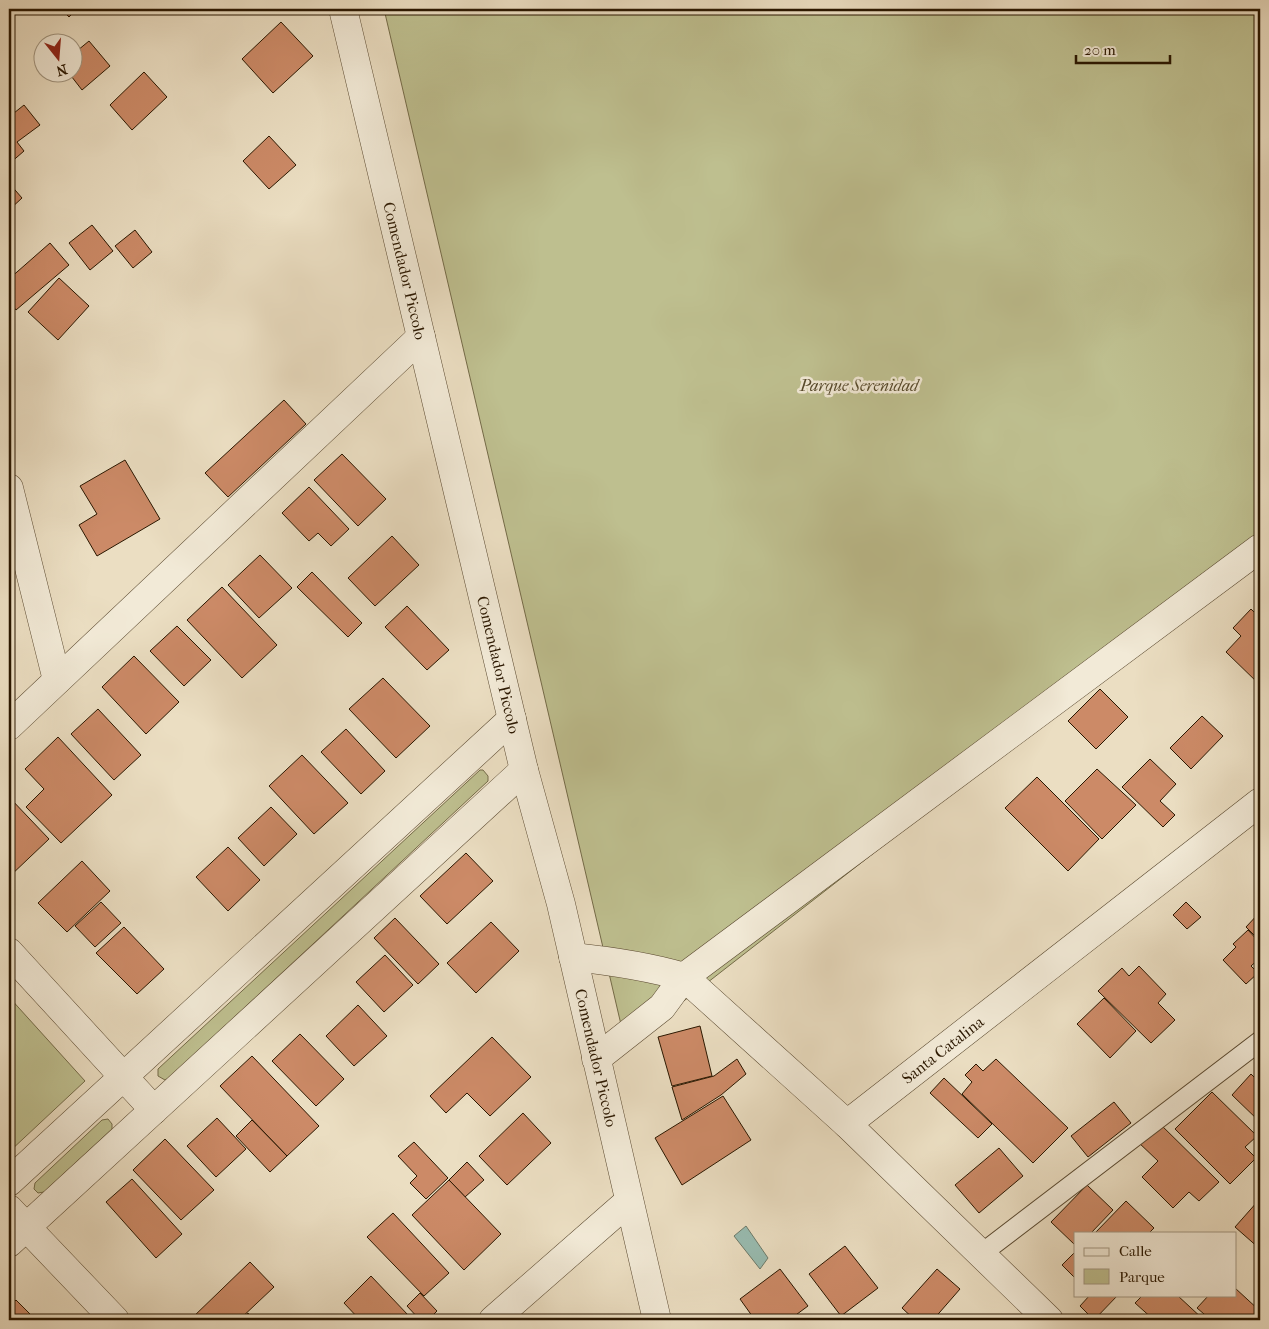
<svg xmlns="http://www.w3.org/2000/svg" width="1269" height="1329" font-family="'IM FELL French Canon',serif">
  <style>
    .green { fill: #bebf8f; stroke: #746b48 }
    .water { fill: #98bcb1; stroke: #6c7a6a }
    .building { fill: #cc8a67; stroke: #2a1700 }
    .lines { fill: none; stroke-linecap: round; stroke-linejoin: round }
    .service-casing { stroke: #5a4930; stroke-width: 21 }
    .minor-casing { stroke: #5a4930; stroke-width: 29 }
    .tertiary-casing { stroke: #5a4930; stroke-width: 29 }
    .service { stroke: #f2ead7; stroke-width: 19 }
    .minor { stroke: #f2ead7; stroke-width: 28 }
    .tertiary { stroke: #f2ead7; stroke-width: 28 }
    .labels { text-anchor: middle; stroke-width: 5; stroke-linejoin: round; paint-order: stroke }
    .street-label { font-size: 16px; fill: #2a1700; stroke: #f2ead7 }
    .park-label { font-size: 16px; font-style: italic; fill: #56492b; stroke: #f2ead7 }
  </style>
  <rect width="100%" height="100%" fill="#ebdec2"/>
  <filter id="stains"><feTurbulence type="fractalNoise" baseFrequency=".004" numOctaves="4"/><feColorMatrix values="0 0 0 0 .2 0 0 0 0 .09 0 0 0 0 .02 0 0 0 .5 -.17"/></filter>
  <radialGradient id="worn" r=".72"><stop offset=".6" stop-color="#630" stop-opacity="0"/><stop offset="1" stop-color="#630" stop-opacity=".3"/></radialGradient>
  <g class="green">
    <polygon points="384,9 1260,9 1260,552 626,1046"/>
    <polygon points="480,770 483,770 488,776 488,781 169,1078 165,1080 158,1076 158,1069"/>
    <polygon points="9,997 85,1081 9,1152 9,996"/>
    <polygon points="108,1119 112,1124 112,1129 44,1192 38,1193 34,1189 35,1183 102,1120"/>
  </g>
  <polygon class="water" points="746,1226 768,1258 760,1269 734,1236"/>
  <g class="building">
    <polygon points="61,9 77,9 69,17"/>
    <polygon points="281,22 313,56 273,93 242,59"/>
    <polygon points="89,41 110,66 82,90 68,72 72,72 72,55"/>
    <polygon points="144,72 167,97 132,130 110,105"/>
    <polygon points="24,105 40,125 17,142 24,151 9,164 9,117"/>
    <polygon points="269,136 296,165 269,189 243,161"/>
    <polygon points="9,183 22,198 9,210"/>
    <polygon points="92,225 113,251 90,270 69,243"/>
    <polygon points="135,230 152,252 133,268 115,246"/>
    <polygon points="50,243 69,265 16,310 9,301 9,279"/>
    <polygon points="59,278 89,306 58,340 28,312"/>
    <polygon points="284,400 306,424 228,497 205,473"/>
    <polygon points="342,454 386,499 358,526 314,480"/>
    <polygon points="125,460 160,519 97,556 79,525 97,514 80,486"/>
    <polygon points="309,487 349,529 331,546 318,533 309,541 282,513"/>
    <polygon points="392,536 419,565 375,606 348,578"/>
    <polygon points="260,555 292,588 259,618 228,585"/>
    <polygon points="1260,564 1260,578 1253,569"/>
    <polygon points="312,572 362,623 348,637 297,587"/>
    <polygon points="222,587 277,645 242,678 187,620"/>
    <polygon points="407,606 449,650 427,670 385,627"/>
    <polygon points="1251,609 1260,618 1260,685 1226,652 1241,636 1233,628"/>
    <polygon points="177,626 211,660 184,686 150,651"/>
    <polygon points="134,656 179,702 146,734 102,687"/>
    <polygon points="383,678 430,726 396,758 349,709"/>
    <polygon points="1100,689 1128,717 1096,749 1068,721"/>
    <polygon points="98,709 141,755 114,780 71,734"/>
    <polygon points="1202,716 1223,736 1191,769 1170,748"/>
    <polygon points="346,729 385,771 361,794 321,752"/>
    <polygon points="58,737 112,795 61,843 26,807 44,789 25,769"/>
    <polygon points="302,755 348,803 314,834 269,786"/>
    <polygon points="1150,759 1176,784 1160,801 1175,815 1163,827 1122,787"/>
    <polygon points="1097,769 1136,805 1102,839 1065,801"/>
    <polygon points="1037,777 1099,839 1068,871 1005,808"/>
    <polygon points="9,797 49,839 9,877"/>
    <polygon points="271,807 297,834 264,866 238,838"/>
    <polygon points="228,847 260,880 228,911 196,877"/>
    <polygon points="466,853 493,881 447,924 420,896"/>
    <polygon points="82,861 110,891 67,932 38,903"/>
    <polygon points="101,902 121,923 95,947 75,926"/>
    <polygon points="1186,902 1201,917 1187,929 1173,915"/>
    <polygon points="1260,912 1260,941 1246,927"/>
    <polygon points="395,918 439,964 418,984 374,938"/>
    <polygon points="491,922 519,951 476,993 447,963"/>
    <polygon points="124,927 164,969 137,994 96,953"/>
    <polygon points="1248,930 1260,943 1260,958 1251,966 1258,973 1246,984 1223,960 1236,947 1233,944"/>
    <polygon points="385,955 413,985 384,1012 356,982"/>
    <polygon points="1139,966 1166,994 1158,1003 1175,1020 1151,1043 1098,991 1122,968 1129,976"/>
    <polygon points="1104,998 1136,1031 1110,1058 1077,1024"/>
    <polygon points="358,1005 387,1036 354,1066 326,1036"/>
    <polygon points="700,1026 712,1076 672,1086 658,1037"/>
    <polygon points="300,1034 344,1079 316,1106 272,1061"/>
    <polygon points="492,1037 531,1077 490,1116 467,1093 446,1113 430,1096"/>
    <polygon points="252,1056 319,1126 287,1156 220,1086"/>
    <polygon points="737,1059 746,1074 721,1095 682,1120 672,1087 714,1076"/>
    <polygon points="996,1059 1068,1128 1033,1163 962,1094 972,1082 965,1075 976,1064 983,1071"/>
    <polygon points="1251,1074 1260,1083 1260,1122 1232,1095"/>
    <polygon points="944,1078 992,1124 978,1138 930,1093"/>
    <polygon points="1212,1092 1257,1136 1245,1147 1256,1158 1230,1184 1175,1129"/>
    <polygon points="723,1096 751,1140 682,1185 655,1138"/>
    <polygon points="1114,1102 1131,1123 1088,1157 1071,1136"/>
    <polygon points="523,1113 551,1143 507,1185 479,1156"/>
    <polygon points="217,1118 246,1149 216,1177 187,1146"/>
    <polygon points="252,1120 287,1156 270,1172 236,1136"/>
    <polygon points="1157,1121 1219,1182 1199,1201 1189,1192 1173,1208 1142,1177 1158,1161 1137,1141"/>
    <polygon points="165,1139 214,1190 181,1220 133,1170"/>
    <polygon points="414,1142 448,1178 426,1199 410,1183 417,1176 398,1156"/>
    <polygon points="999,1148 1023,1176 979,1213 955,1185"/>
    <polygon points="467,1162 484,1180 465,1197 449,1180"/>
    <polygon points="132,1179 182,1234 156,1258 106,1202"/>
    <polygon points="449,1180 501,1234 464,1270 412,1215"/>
    <polygon points="1087,1185 1113,1210 1091,1233 1075,1233 1075,1245 1051,1222"/>
    <polygon points="1126,1201 1154,1228 1149,1233 1095,1233"/>
    <polygon points="1258,1201 1260,1204 1260,1249 1235,1227"/>
    <polygon points="393,1213 449,1273 424,1296 367,1237"/>
    <polygon points="845,1246 878,1288 841,1316 809,1274"/>
    <polygon points="1075,1252 1075,1278 1062,1265"/>
    <polygon points="250,1262 274,1287 239,1320 194,1320 192,1318"/>
    <polygon points="780,1269 808,1306 789,1320 755,1320 740,1299"/>
    <polygon points="937,1269 960,1289 933,1320 915,1320 902,1308"/>
    <polygon points="371,1276 408,1315 402,1320 360,1320 344,1303"/>
    <polygon points="1235,1288 1260,1311 1260,1320 1211,1320 1197,1308 1209,1295 1235,1295"/>
    <polygon points="420,1293 437,1311 428,1320 420,1320 407,1306"/>
    <polygon points="1090,1295 1118,1295 1094,1320 1080,1306"/>
    <polygon points="1143,1295 1177,1295 1204,1320 1154,1320 1135,1303"/>
    <polygon points="16,1300 36,1320 9,1320 9,1307"/>
    <polygon points="248,1313 255,1320 240,1320"/>
  </g>
  <g class="lines">
    <g class="service-casing">
      <polyline id="service" points="981,1254 1260,1041"/>
    </g>
    <g class="minor-casing">
      <g id="minor">
        <polyline points="9,488 57,680"/>
        <polyline points="9,726 421,337"/>
        <polyline points="9,952 154,1110"/>
        <path d="M573 957C611 961 647 966 684 977L847 1124 1049 1320"/>
        <polyline points="596,1059 662,1007 684,977 1260,548"/>
        <path id="s1" d="M847 1124 1260 802"/>
        <polyline points="9,1182 512,719"/>
        <polyline points="9,1209 115,1320"/>
        <polyline points="9,1243 524,770"/>
        <polyline points="493,1320 629,1201"/>
      </g>
    </g>
    <g class="tertiary-casing">
      <g id="tertiary">
        <path id="s2" d="M343 9 524 770 561 904 657 1320"/>
      </g>
    </g>
    <use href="#service" class="service"/>
    <use href="#minor" class="minor"/>
    <use href="#tertiary" class="tertiary"/>
  </g>
  <g class="labels">
    <g class="street-label">
      <text dy="6" stroke="none"><textPath href="#s2" startOffset="269">Comendador Piccolo</textPath></text>
      <text dy="6" stroke="none"><textPath href="#s2" startOffset="674">Comendador Piccolo</textPath></text>
      <text dy="6" stroke="none"><textPath href="#s1" startOffset="121">Santa Catalina</textPath></text>
      <text dy="6" stroke="none"><textPath href="#s2" startOffset="1079">Comendador Piccolo</textPath></text>
    </g>
    <g class="park-label">
      <text x="859" y="391">Parque Serenidad</text>
    </g>
  </g>
  <rect width="1269" height="1329" fill="none" stroke="#ebdec2" stroke-width="30"/>
  <rect x="10" y="10" width="1249" height="1309" fill="none" stroke="#2a1700" stroke-width="2.5"/>
  <rect x="15" y="15" width="1239" height="1299" fill="none" stroke="#2a1700"/>
  <rect x="1074" y="1232" width="162" height="65" fill="#f2ead7" stroke="#a29681"/>
  <rect x="1084" y="1248" width="25" height="8" fill="#f2ead7" stroke="#a29681"/>
  <text x="1119" y="1256" font-size="15" fill="#2a1700">Calle</text>
  <rect x="1084" y="1269" width="25" height="15" fill="#bebf8f" stroke="#a29681"/>
  <text x="1119" y="1282" font-size="15" fill="#2a1700">Parque</text>
  <g transform="translate(58 58) rotate(163)"><circle r="24" fill="#f2ead7" stroke="#a29681"/>
  <path d="M0-4L9 19L0 12L-9 19Z" fill="#8f2418"/>
  <text y="-8" font-size="14" font-weight="bold" text-anchor="middle" fill="#2a1700">N</text>
  </g>
  <path d="M1076 55v8h94v-8" fill="none" stroke="#2a1700" stroke-width="2.5"/>
  <text x="1084" y="55" font-size="15" fill="#2a1700" stroke="#f2ead7" stroke-width="4" paint-order="stroke">20 m</text>
  <rect width="100%" height="100%" filter="url(#stains)"/>
  <rect width="100%" height="100%" fill="url(#worn)"/>
</svg>
